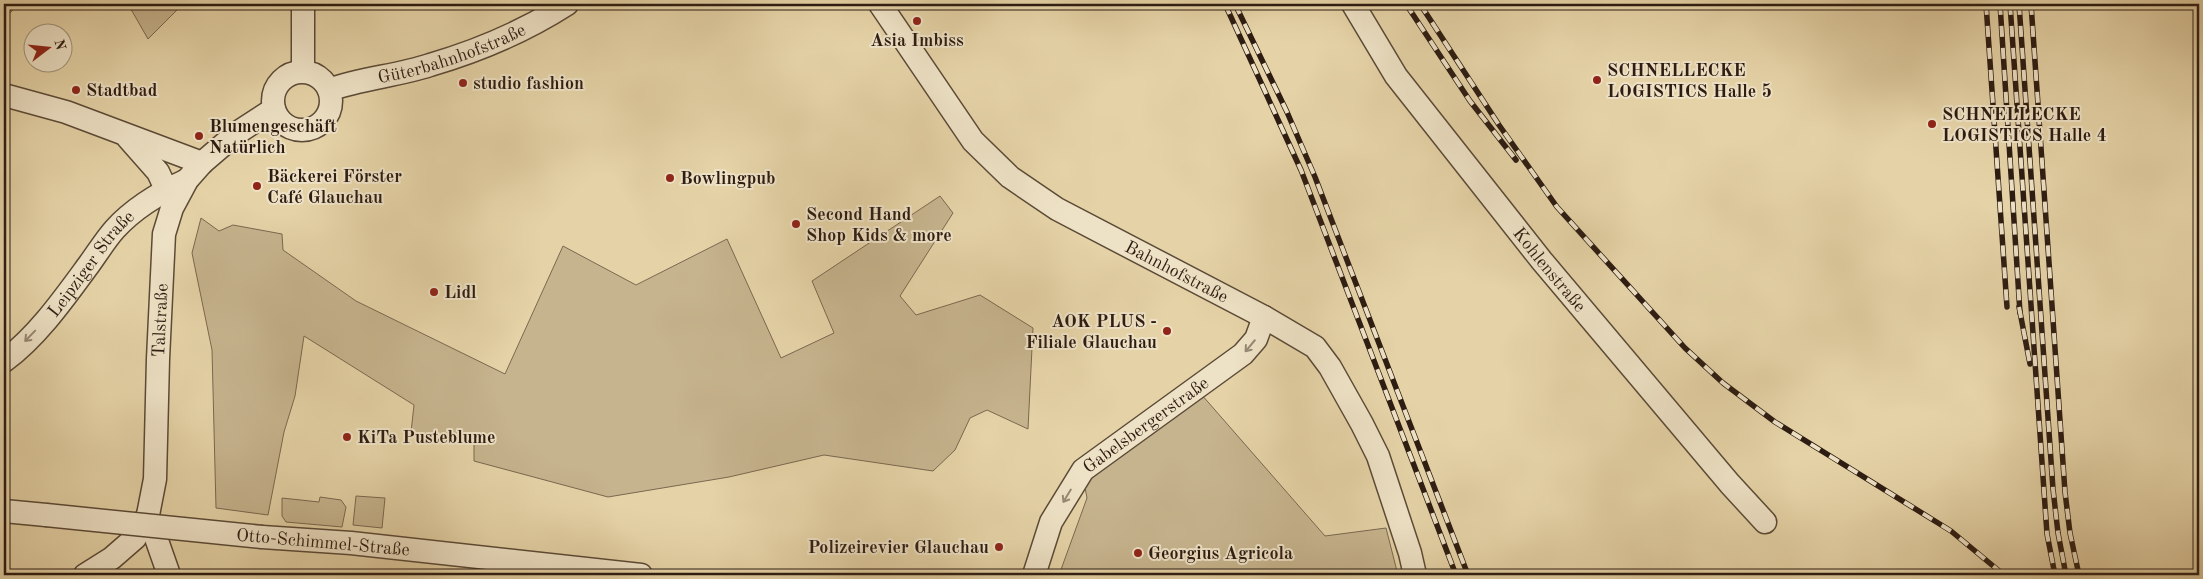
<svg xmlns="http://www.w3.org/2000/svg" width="2203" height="579" font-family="'Old Standard TT',serif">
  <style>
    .green { fill: #c6b48e; stroke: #7a6850 }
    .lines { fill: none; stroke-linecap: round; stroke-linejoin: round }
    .minor-casing { stroke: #5b4a37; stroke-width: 25 }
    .minor { stroke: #eee2c6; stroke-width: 22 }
    .rail-casing { stroke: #2d1c12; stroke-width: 5.5 }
    .rail { stroke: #eee2c6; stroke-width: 4; stroke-dasharray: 11; stroke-linecap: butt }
    .minor-bridge-casing { stroke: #5b4a37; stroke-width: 25; stroke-linecap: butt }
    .minor-bridge { stroke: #eee2c6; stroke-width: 22 }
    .oneway { stroke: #978975 }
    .poi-dot { fill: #8f2418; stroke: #eee2c6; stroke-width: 2 }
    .labels { text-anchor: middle; stroke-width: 4; stroke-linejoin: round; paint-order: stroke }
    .poi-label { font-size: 18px; font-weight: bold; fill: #2d1c12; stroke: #eee2c6; text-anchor: start }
    .street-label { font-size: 18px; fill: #2d1c12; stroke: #eee2c6 }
  </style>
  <rect width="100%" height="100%" fill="#e5d3a7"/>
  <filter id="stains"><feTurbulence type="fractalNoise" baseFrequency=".004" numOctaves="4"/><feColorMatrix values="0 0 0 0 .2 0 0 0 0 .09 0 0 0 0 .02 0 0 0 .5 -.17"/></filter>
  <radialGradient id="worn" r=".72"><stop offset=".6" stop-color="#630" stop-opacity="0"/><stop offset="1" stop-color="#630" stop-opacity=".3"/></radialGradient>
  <g class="green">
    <polygon points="4,4 19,4 4,19"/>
    <polygon points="128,4 183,4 148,39"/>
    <polygon points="940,196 953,213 900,296 916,315 980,295 1033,328 1028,429 987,410 970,418 955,450 933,471 824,455 729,477 608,497 474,461 474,439 411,432 414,405 304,336 295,396 284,432 268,515 216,508 212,350 192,253 201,218 219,231 233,225 282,234 283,250 356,301 505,374 563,246 636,285 727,239 781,358 834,333 812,281"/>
    <polygon points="1201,394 1325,536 1386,528 1398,575 1059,575 1087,498 1083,477 1105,468"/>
    <polygon points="356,496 385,498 382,528 353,525"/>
    <polygon points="320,497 341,500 346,507 342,527 286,522 282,516 282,498 319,502"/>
  </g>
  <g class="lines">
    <g class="minor-casing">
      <g id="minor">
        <polyline points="303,4 303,71"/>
        <path id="s1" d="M880 4 973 141 1010 177 1057 209 1264 317 1315 347 1330 367 1362 424 1378 456 1410 553 1415 575"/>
        <path id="s2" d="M1353 4 1396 76 1542 261 1730 484 1765 522"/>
        <circle cx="302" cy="101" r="29"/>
        <path id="s3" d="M329 90C362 78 397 76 430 65 478 51 525 31 567 4"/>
        <polyline points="4,95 66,112 202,163"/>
        <polyline points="128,138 158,172 166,189"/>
        <path id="s4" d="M4 361C38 336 65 297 90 263 98 252 106 239 115 229 135 207 161 192 187 180"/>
        <polyline points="4,511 46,515"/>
        <polyline points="262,537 351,543 641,575"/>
        <polyline points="85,575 112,558 135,538 148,515"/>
        <path id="s5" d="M169 575 148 515 155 479 158 359 164 234 172 208 187 180 202 163 237 133 274 109"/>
        <path id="s6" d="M1034 575 1051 522 1083 470 1243 354 1256 339 1264 317"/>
      </g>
    </g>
    <use href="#minor" class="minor"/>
    <g class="rail-casing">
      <g id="rail">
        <polyline points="1225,4 1301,170 1456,575"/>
        <polyline points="1235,4 1287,112 1315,177 1468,575"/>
        <polyline points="1406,4 1470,101 1516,160"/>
        <polyline points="1420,4 1499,125 1557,207 1685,348 1723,383 1775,422 1951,531 2004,575"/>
        <polyline points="1986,4 2007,307"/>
        <polyline points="2000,4 2020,313"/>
        <polyline points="2010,4 2047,534 2055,575"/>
        <polyline points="2019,4 2053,489 2058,533 2066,575"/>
        <polyline points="2031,4 2065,492 2070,533 2079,575"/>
        <polyline points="2019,307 2030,364"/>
      </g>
    </g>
    <use href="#rail" class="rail"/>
    <g class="minor-bridge-casing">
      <polyline id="minor-bridge" points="46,515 262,537"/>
    </g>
    <use href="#minor-bridge" class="minor-bridge"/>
  </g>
  <defs><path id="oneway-shaft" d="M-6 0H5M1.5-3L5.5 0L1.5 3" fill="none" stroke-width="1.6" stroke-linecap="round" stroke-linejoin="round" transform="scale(1.25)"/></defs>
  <g class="oneway">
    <use href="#oneway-shaft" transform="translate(30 336) rotate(134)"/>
    <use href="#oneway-shaft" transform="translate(1250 346) rotate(130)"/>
    <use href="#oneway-shaft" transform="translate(1067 496) rotate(121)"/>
  </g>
  <g class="poi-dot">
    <circle cx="917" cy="21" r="5"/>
    <circle cx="1597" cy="80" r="5"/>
    <circle cx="463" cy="83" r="5"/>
    <circle cx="76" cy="90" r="5"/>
    <circle cx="1932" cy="124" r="5"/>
    <circle cx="199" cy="136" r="5"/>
    <circle cx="670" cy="178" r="5"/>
    <circle cx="257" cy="186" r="5"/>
    <circle cx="796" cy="224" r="5"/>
    <circle cx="434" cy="292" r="5"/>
    <circle cx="1167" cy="331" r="5"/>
    <circle cx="347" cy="437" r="5"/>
    <circle cx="999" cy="547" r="5"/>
    <circle cx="1138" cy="553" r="5"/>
  </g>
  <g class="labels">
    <g class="poi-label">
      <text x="917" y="46" text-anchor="middle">Asia Imbiss</text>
      <text x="1607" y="76">SCHNELLECKE<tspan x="1607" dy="21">LOGISTICS Halle 5</tspan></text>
      <text x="473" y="89">studio fashion</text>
      <text x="86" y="96">Stadtbad</text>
      <text x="1942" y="120">SCHNELLECKE<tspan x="1942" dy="21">LOGISTICS Halle 4</tspan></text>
      <text x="209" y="132">Blumengeschäft<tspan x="209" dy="21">Natürlich</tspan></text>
      <text x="267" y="182">Bäckerei Förster<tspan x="267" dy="21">Café Glauchau</tspan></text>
      <text x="680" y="184">Bowlingpub</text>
      <text x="806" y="220">Second Hand<tspan x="806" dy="21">Shop Kids &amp; more</tspan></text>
      <text x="444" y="298">Lidl</text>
      <text x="1157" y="327" text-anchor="end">AOK PLUS -<tspan x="1157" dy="21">Filiale Glauchau</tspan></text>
      <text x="357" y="443">KiTa Pusteblume</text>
      <text x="989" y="553" text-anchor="end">Polizeirevier Glauchau</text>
      <text x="1148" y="559">Georgius Agricola</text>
    </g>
    <g class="street-label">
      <text dy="6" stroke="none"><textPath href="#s3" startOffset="128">Güterbahnhofstraße</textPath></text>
      <text dy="6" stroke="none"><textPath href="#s4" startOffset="131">Leipziger Straße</textPath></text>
      <text dy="6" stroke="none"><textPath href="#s2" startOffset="331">Kohlenstraße</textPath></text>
      <text dy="6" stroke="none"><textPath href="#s1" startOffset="409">Bahnhofstraße</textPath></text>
      <text dy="6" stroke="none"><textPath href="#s5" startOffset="259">Talstraße</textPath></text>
      <text dy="6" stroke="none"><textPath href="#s6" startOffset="194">Gabelsbergerstraße</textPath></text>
      <text transform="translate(323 542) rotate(5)" y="6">Otto-Schimmel-Straße</text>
    </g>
  </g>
  <rect width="2203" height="579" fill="none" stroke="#e5d3a7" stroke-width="20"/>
  <rect x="5" y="5" width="2193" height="569" fill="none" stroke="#2d1c12" stroke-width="2.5"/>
  <rect x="10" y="10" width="2183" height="559" fill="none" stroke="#2d1c12"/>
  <g transform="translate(48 48) rotate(74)"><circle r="24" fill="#eee2c6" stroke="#a1937e"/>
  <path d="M0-4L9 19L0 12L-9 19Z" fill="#8f2418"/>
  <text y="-8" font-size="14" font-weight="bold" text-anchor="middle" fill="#2d1c12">N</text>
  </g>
  <rect width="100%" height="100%" filter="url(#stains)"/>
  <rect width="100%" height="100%" fill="url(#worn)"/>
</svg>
